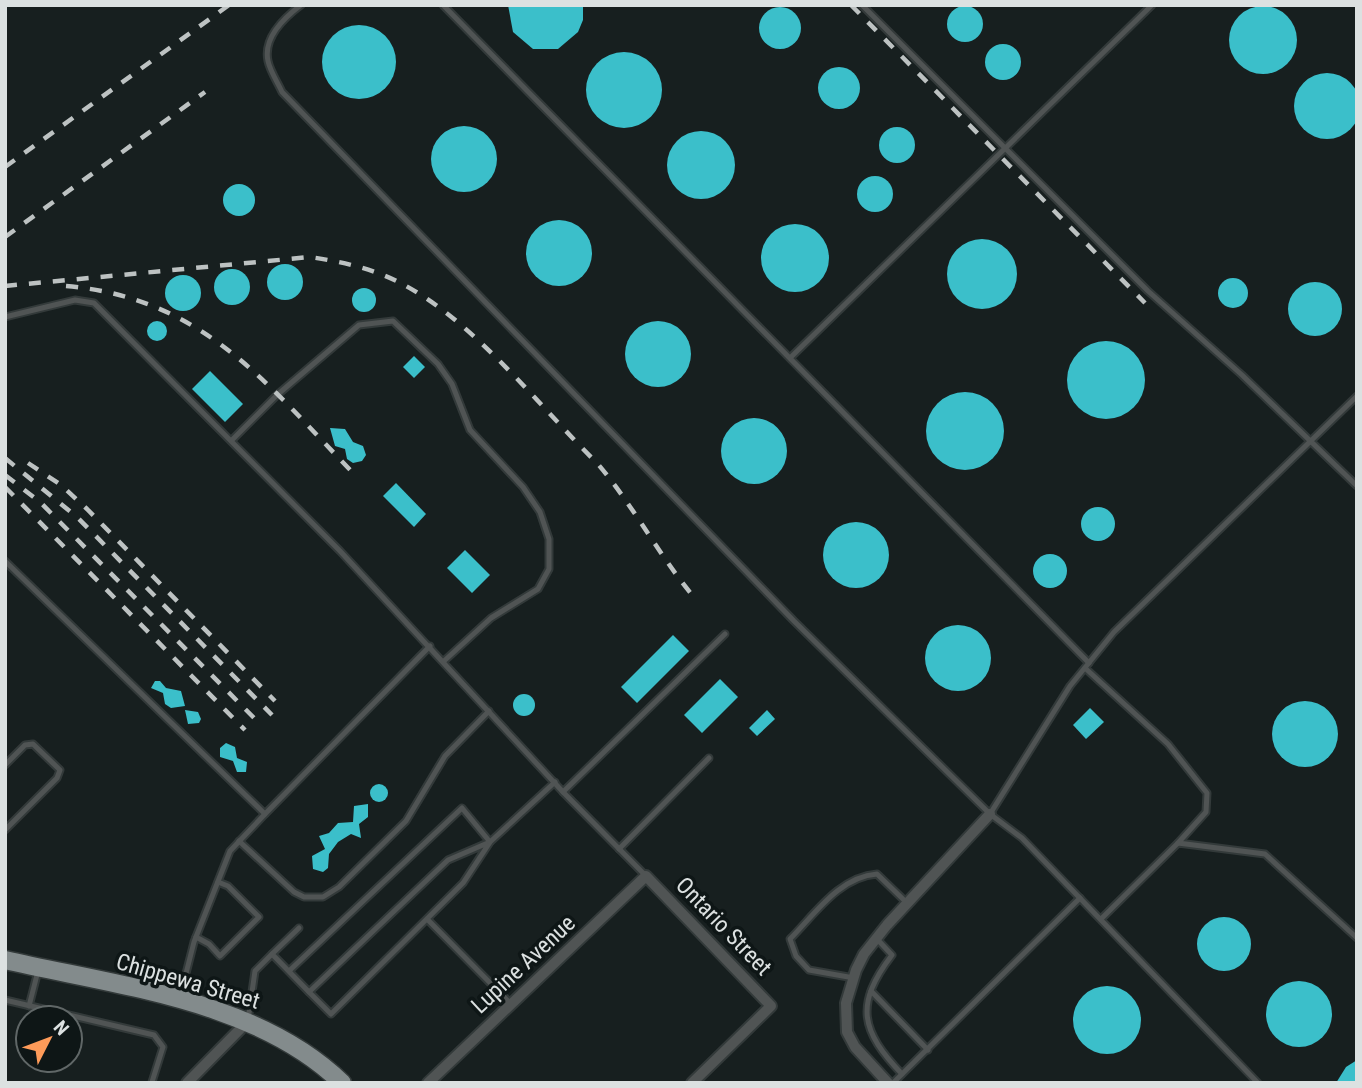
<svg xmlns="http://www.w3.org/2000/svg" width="1362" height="1088" font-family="'Roboto Condensed',sans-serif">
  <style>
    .building { fill: #3bbfca }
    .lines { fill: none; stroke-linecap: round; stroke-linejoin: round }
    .lane-casing { stroke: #333a3a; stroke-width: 9 }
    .street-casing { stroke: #333a3a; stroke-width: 14 }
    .primary-casing { stroke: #333a3a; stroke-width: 21 }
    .lane { stroke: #505454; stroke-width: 5 }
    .street { stroke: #505454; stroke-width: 10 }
    .primary { stroke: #838b8c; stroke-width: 18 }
    .rail { stroke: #bdc2c2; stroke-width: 4.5; stroke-dasharray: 12 12; stroke-linecap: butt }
    .labels { text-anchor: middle; stroke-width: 7; stroke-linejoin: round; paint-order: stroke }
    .street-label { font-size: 23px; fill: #dce1e1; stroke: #0e1616 }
  </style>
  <rect width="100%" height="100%" fill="#171f1f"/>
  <g class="building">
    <polygon points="508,5 583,5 583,20 578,32 558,49 533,49 513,32"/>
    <circle cx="965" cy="24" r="18"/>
    <circle cx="1263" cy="40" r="34"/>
    <circle cx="780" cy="28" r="21"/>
    <circle cx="359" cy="62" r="37"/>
    <circle cx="1003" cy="62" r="18"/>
    <circle cx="624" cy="90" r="38"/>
    <circle cx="839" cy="88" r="21"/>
    <circle cx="1327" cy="106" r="33"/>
    <circle cx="464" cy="159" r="33"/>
    <circle cx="897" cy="145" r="18"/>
    <circle cx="701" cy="165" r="34"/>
    <circle cx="875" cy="194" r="18"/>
    <circle cx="239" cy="200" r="16"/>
    <circle cx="559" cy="253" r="33"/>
    <circle cx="795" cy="258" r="34"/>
    <circle cx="982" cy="274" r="35"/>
    <circle cx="285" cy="282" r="18"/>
    <circle cx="232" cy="287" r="18"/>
    <circle cx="183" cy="293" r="18"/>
    <circle cx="1233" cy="293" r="15"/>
    <circle cx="1315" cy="309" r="27"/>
    <circle cx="364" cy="300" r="12"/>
    <circle cx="157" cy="331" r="10"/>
    <circle cx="658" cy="354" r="33"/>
    <circle cx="1106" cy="380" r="39"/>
    <polygon points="414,356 425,367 414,378 403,367"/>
    <polygon points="210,371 243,404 225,422 192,389"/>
    <circle cx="965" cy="431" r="39"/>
    <circle cx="754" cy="451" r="33"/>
    <polygon points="330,428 345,429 353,442 363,446 366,455 362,461 353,463 347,459 345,449 335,446"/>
    <polygon points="396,483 426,514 414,527 383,496"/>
    <circle cx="1098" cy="524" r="17"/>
    <circle cx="856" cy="555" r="33"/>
    <polygon points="465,550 490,575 472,593 447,568"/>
    <circle cx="1050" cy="571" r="17"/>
    <circle cx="958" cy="658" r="33"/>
    <polygon points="673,635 689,651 637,703 621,687"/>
    <polygon points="720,679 738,697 702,733 684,715"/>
    <polygon points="160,681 166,688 181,691 185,706 171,708 165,704 163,693 151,688 155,681"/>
    <circle cx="524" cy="705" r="11"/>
    <circle cx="1305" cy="734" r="33"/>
    <polygon points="1090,708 1104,722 1086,739 1073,725"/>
    <polygon points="185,710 198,712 201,719 199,723 188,724"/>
    <polygon points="767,710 775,719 757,736 749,728"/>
    <polygon points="226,743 235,747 237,758 247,762 246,772 237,772 233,761 220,757 220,748"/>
    <circle cx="379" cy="793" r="9"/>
    <polygon points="368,804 368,817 359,824 361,838 351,834 338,842 329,854 328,868 323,872 313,869 312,856 325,849 319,836 329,833 338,823 353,822 354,806"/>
    <circle cx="1224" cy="944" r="27"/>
    <circle cx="1299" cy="1014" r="33"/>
    <circle cx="1107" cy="1020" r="34"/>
    <polygon points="1357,1060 1357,1083 1336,1083 1346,1067"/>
  </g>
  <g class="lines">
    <g class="lane-casing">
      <g id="lane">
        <path d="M301 5C285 17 263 38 268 61 270 71 278 83 282 92L794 621 990 814 1022 838 1258 1083"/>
        <polyline points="443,5 1089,663"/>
        <polyline points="862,5 1148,291 1242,375 1357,486"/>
        <polyline points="5,317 75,300 94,303 340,551 563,792 646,876"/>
        <polyline points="790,358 1152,5"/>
        <polyline points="232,440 277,395 359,325 393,321 438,364 452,384 470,430 523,487 540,512 549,539 549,569 538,589 491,618 444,661"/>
        <polyline points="5,561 265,814 430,646"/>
        <polyline points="1085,668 1168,744 1207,793 1206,812 1178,843"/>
        <polyline points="5,765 25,745 33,744 60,770 57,778 5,830"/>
        <polyline points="563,792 725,634"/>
        <polyline points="990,814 1070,686 1114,632 1357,396"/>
        <polyline points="239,841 294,892 304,897 323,897 339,887 406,821 445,756 489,711"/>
        <polyline points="490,842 448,860 309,992 331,1014 463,883 490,842 555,782"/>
        <polyline points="619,849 709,758"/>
        <polyline points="1101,919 1178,843 1265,854 1357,938"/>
        <polyline points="428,920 511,1004"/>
        <polyline points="299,928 272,954 309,992"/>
        <polyline points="196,937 209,944 220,956 259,917 228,886 218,882"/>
        <path d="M876 938 892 955C854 1005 861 1031 902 1074"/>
        <polyline points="289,971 462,808 490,842"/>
        <path d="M854 978 809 970 796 956 790 939C815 914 839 877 877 874L907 903"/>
        <polyline points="871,991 928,1050"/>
        <polyline points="180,997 194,942 230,851 265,814"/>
        <polyline points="5,1000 154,1035 163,1047 152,1082"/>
        <polyline points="29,1006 38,971"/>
        <polyline points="248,1020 255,971 272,954"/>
        <polyline points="893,1083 1080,898"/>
      </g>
    </g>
    <g class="street-casing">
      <g id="street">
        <polyline points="187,1083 248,1021"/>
        <polyline points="428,1083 646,876 771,1006 692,1083"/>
        <polyline points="888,1083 855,1047 847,1032 846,1003 856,970 864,954 887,925 990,814"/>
      </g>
    </g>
    <g class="primary-casing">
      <path id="primary" d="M5 960C117 986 257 1000 342 1083"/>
    </g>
    <use href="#lane" class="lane"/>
    <use href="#street" class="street"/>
    <use href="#primary" class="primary"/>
    <g class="rail">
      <polyline points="851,5 1145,303"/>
      <polyline points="5,167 229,5"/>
      <polyline points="5,237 205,92"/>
      <path d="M5 286 310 257C343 262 376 269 406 286 477 325 539 406 597 463 633 505 658 554 693 596"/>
      <path d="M66 286C205 298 267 385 358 478"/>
      <polyline points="5,458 78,518 272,715"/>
      <polyline points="28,463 61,485 87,509 275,701"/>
      <polyline points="5,475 40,502 262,726"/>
      <polyline points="5,487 245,730"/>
    </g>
  </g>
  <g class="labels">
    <g class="street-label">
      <text transform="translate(724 926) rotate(46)" y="8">Ontario Street</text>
      <text transform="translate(523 964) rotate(-43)" y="8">Lupine Avenue</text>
      <text transform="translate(188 981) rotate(16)" y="8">Chippewa Street</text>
    </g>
  </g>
  <rect width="1362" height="1088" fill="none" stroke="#dce1e1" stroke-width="14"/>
  <g transform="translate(49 1039) rotate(48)"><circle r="33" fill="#0e1616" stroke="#606767" stroke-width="2"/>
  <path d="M0-5L12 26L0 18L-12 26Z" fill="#fe9b59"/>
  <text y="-10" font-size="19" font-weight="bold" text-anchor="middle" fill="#dce1e1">N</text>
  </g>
</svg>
